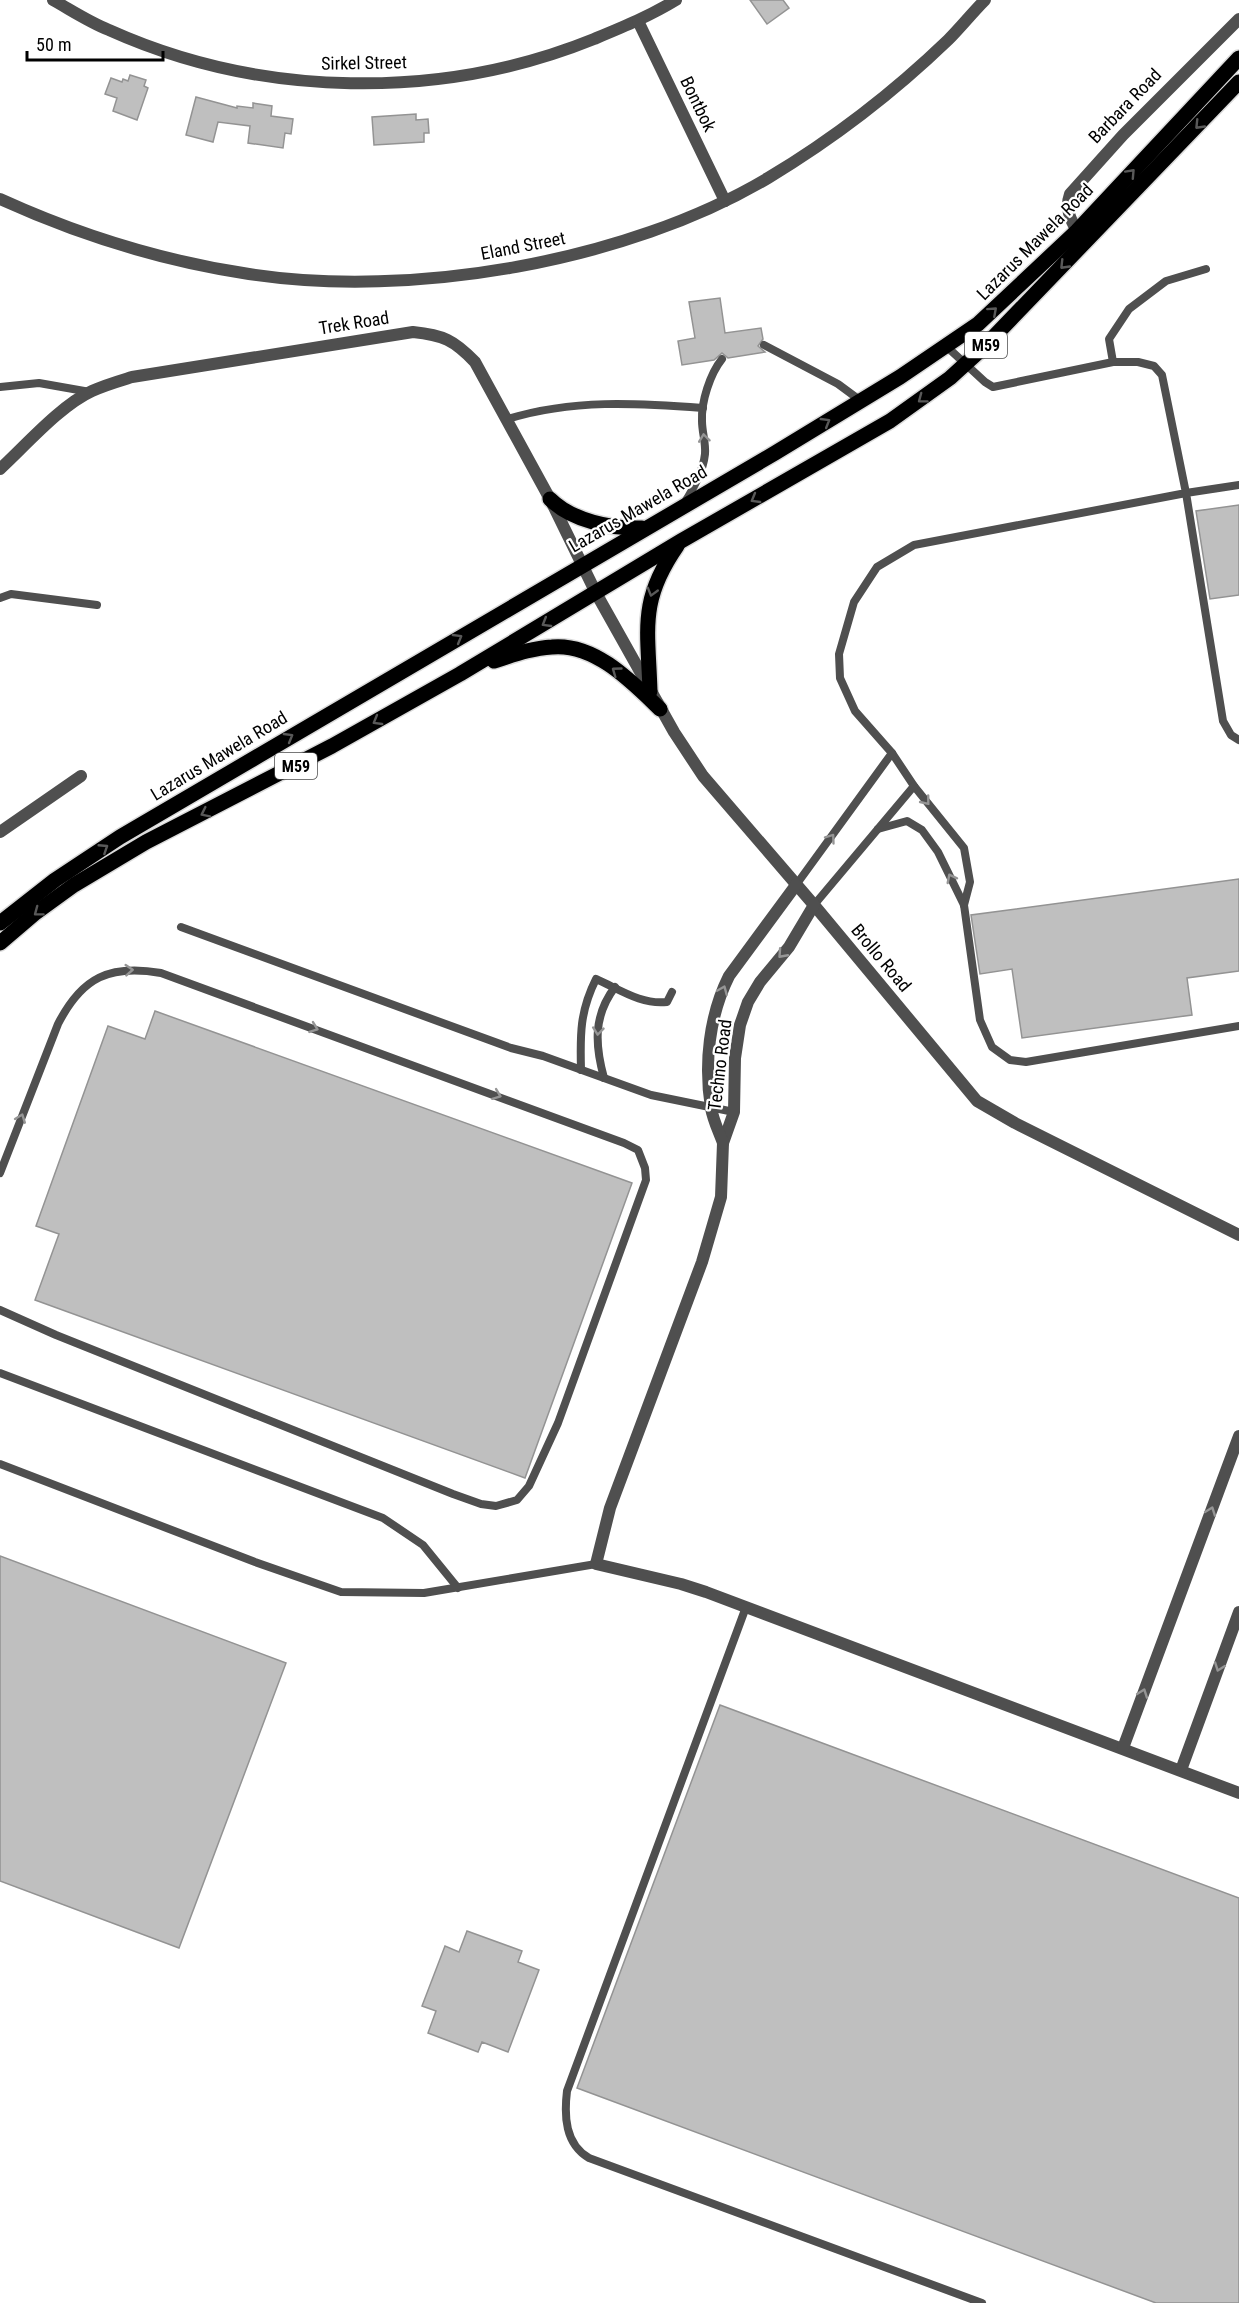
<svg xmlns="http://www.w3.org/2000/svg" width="1239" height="2303" font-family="'Roboto Condensed',sans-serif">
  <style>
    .building { fill: #bfbfbf; stroke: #939393; stroke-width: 1.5 }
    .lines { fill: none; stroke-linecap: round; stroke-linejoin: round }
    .primary-casing { stroke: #dbdbdb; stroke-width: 18 }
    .lane { stroke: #4f4f4f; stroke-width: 8 }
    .street { stroke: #4f4f4f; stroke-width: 12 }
    .primary { stroke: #000; stroke-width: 15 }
    .oneway { stroke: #595959 }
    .oneway2 { stroke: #959595 }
    .labels { text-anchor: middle; stroke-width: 4.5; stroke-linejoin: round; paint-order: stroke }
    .shield { fill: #fff; stroke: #4c4c4c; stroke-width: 1.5 }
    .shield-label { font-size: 16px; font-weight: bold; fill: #000 }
    .street-label { font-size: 18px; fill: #000; stroke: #fff }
  </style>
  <rect width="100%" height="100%" fill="#fff"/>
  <g class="building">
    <polygon points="750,0 783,0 789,8 767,24"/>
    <polygon points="130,75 146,80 144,86 148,88 137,120 113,111 117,98 105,94 111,78 122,82 123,79 128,81"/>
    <polygon points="196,97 237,108 237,106 253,108 253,103 272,106 271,116 293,119 291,134 285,133 283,148 248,143 250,126 218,122 213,142 186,135"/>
    <polygon points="416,114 416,120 428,119 429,133 424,133 424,142 374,145 372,117"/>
    <polygon points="720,298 725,333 761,328 763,339 758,346 765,352 728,358 722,353 714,360 682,365 678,341 695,338 689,302"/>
    <polygon points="1239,505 1239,595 1210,599 1196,511"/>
    <polygon points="1239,879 1239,971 1187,978 1192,1015 1022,1038 1012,969 980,974 971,915"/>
    <polygon points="155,1011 632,1183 525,1478 35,1300 59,1234 36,1226 108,1026 145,1039"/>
    <polygon points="0,1556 286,1663 179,1948 0,1881"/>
    <polygon points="720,1705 1239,1898 1239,2303 1156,2303 577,2088"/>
    <polygon points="467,1931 522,1951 518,1962 539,1970 508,2052 482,2042 478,2052 428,2033 436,2011 422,2006 445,1946 459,1952"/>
  </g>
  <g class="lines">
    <g class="primary-casing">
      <g id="primary">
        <path d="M550 499C572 521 612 529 642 528"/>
        <path d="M494 661C513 655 532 648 552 647 595 643 632 682 660 709"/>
        <path d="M650 691C648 628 639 601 677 546"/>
        <polyline points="0,923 55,880 120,837 775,453 900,377 978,324 1077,231 1239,58"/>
        <polyline points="0,943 34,914 74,885 146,842 332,746 460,674 681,541 890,421 950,378 984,347 1239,82"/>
      </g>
    </g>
    <g class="lane">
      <polyline points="764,345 838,384 861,401"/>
      <polyline points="946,346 985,382 993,387 1113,362 1138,362 1154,366 1162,375 1186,493 914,545 877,567 854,602 839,654 840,678 855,711 892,753 914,786 964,848 970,882 964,905"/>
      <polyline points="1113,362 1109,339 1129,309 1166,281 1206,269"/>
      <polyline points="0,387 39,383 90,392"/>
      <path d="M508 419C572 399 637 403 703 408"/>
      <polyline points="1239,485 1186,493 1223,721 1231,735 1239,740"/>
      <path d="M685 502C694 487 703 472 705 454 706 443 702 432 702 421 701 402 710 374 722 359"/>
      <polyline points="0,598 11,594 97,605"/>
      <polyline points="878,829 907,821 922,830 938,852 964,905 980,1020 992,1047 1010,1060 1026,1062 1239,1026"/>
      <polyline points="796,885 892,753"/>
      <polyline points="814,905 914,786"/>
      <polyline points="181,927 511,1048 543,1056 651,1095 734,1112"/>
      <path d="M581 1070C580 1034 580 1011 596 979 619 989 641 1005 667 1002L672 992"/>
      <path d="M604 1078C595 1045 593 1016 615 987"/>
      <path d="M0 1173 58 1024C82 977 110 964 161 973L624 1143 638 1150 645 1168 646 1180 558 1423 529 1486 517 1500 496 1506 481 1504 453 1494 56 1335 0 1310"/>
      <polyline points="0,1373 383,1518 423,1545 458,1588"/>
      <polyline points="0,1464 255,1562 341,1592 424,1593 596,1564"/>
      <path d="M746 1607 567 2091C564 2116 565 2144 589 2158L982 2303"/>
    </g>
    <g class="street">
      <path d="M53 0C71 10 89 22 109 30 260 98 441 101 594 39 623 27 650 16 676 0"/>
      <polyline points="638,21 725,201"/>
      <path d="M0 199C79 235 162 261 249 274 411 299 627 262 768 178 833 139 894 92 948 40 961 27 972 13 985 0"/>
      <path d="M1077 231C1070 219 1065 208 1070 194L1123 135 1239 19"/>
      <path d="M0 469C26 445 61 405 92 391 105 385 119 381 132 377L413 332C443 335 454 340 475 362L550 499 596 593 674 732 703 776 814 905 977 1101 1015 1123 1239 1235"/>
      <polyline points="0,832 81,776"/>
      <polyline points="814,905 789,947 760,982 748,1002 740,1025 735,1058 734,1112 723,1143 721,1197 702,1262 610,1508 596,1564 681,1584 706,1592 1239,1793"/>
      <path d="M723 1143C719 1132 713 1120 711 1108 704 1064 709 1016 729 976L796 885"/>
      <polyline points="1123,1748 1239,1436"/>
      <polyline points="1181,1770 1239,1612"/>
    </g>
    <use href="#primary" class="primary"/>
  </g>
  <defs><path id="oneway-chevron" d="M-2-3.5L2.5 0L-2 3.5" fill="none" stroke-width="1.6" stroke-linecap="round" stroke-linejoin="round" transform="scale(1.5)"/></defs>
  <g class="oneway">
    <use href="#oneway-chevron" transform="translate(1199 125) rotate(134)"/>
    <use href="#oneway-chevron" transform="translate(1131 173) rotate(-47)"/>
    <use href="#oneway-chevron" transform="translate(1064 265) rotate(134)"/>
    <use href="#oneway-chevron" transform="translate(993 311) rotate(-42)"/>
    <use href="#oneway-chevron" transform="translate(922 399) rotate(143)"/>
    <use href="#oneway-chevron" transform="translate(826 422) rotate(-31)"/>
    <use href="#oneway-chevron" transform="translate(755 499) rotate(150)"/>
    <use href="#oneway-chevron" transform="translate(652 592) rotate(106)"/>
    <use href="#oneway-chevron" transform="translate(546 623) rotate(149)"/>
    <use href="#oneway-chevron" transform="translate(458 638) rotate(-30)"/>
    <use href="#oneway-chevron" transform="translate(616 671) rotate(-144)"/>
    <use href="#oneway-chevron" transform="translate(377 721) rotate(150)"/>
    <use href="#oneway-chevron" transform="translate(289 737) rotate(-30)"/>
    <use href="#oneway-chevron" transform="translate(205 813) rotate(154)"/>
    <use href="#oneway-chevron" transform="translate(104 848) rotate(-33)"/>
    <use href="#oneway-chevron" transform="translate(38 912) rotate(143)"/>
  </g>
  <g class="oneway2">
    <use href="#oneway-chevron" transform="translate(704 438) rotate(-97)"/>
    <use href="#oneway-chevron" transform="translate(926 801) rotate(51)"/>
    <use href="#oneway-chevron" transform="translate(831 838) rotate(-54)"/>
    <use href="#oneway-chevron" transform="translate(951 878) rotate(-117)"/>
    <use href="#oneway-chevron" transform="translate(782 954) rotate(132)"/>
    <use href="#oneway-chevron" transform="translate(129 970) rotate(-4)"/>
    <use href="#oneway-chevron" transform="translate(723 990) rotate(-67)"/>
    <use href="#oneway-chevron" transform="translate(314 1028) rotate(20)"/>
    <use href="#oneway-chevron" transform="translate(598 1031) rotate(96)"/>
    <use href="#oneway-chevron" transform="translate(497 1095) rotate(21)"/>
    <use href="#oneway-chevron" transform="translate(21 1118) rotate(-69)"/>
    <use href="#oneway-chevron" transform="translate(1211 1511) rotate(-70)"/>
    <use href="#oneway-chevron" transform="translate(1219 1667) rotate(110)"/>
    <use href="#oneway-chevron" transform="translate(1143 1693) rotate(-70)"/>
  </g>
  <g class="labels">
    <g class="shield">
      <rect x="965" y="332" width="42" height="26" rx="4.5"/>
      <rect x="275" y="753" width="42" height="26" rx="4.5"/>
    </g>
    <g class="shield-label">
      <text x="986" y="351">M59</text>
      <text x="296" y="772">M59</text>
    </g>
    <g class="street-label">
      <text transform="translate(364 63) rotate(-1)" y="6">Sirkel Street</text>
      <text transform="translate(698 104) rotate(64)" y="6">Bontbok</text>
      <text transform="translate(1125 106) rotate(-46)" y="6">Barbara Road</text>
      <text transform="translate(1035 242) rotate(-45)" y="6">Lazarus Mawela Road</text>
      <text transform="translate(523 246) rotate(-11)" y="6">Eland Street</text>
      <text transform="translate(354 323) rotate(-9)" y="6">Trek Road</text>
      <text transform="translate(638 509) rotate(-30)" y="6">Lazarus Mawela Road</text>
      <text transform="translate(219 756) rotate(-31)" y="6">Lazarus Mawela Road</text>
      <text transform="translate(881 958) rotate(50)" y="6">Brollo Road</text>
      <text transform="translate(720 1065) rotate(-83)" y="6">Techno Road</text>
    </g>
  </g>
  <path d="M27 51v9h136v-9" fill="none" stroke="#000000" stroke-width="3"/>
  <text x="36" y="51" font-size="18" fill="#000000" stroke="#ffffff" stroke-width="4.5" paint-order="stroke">50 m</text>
</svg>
